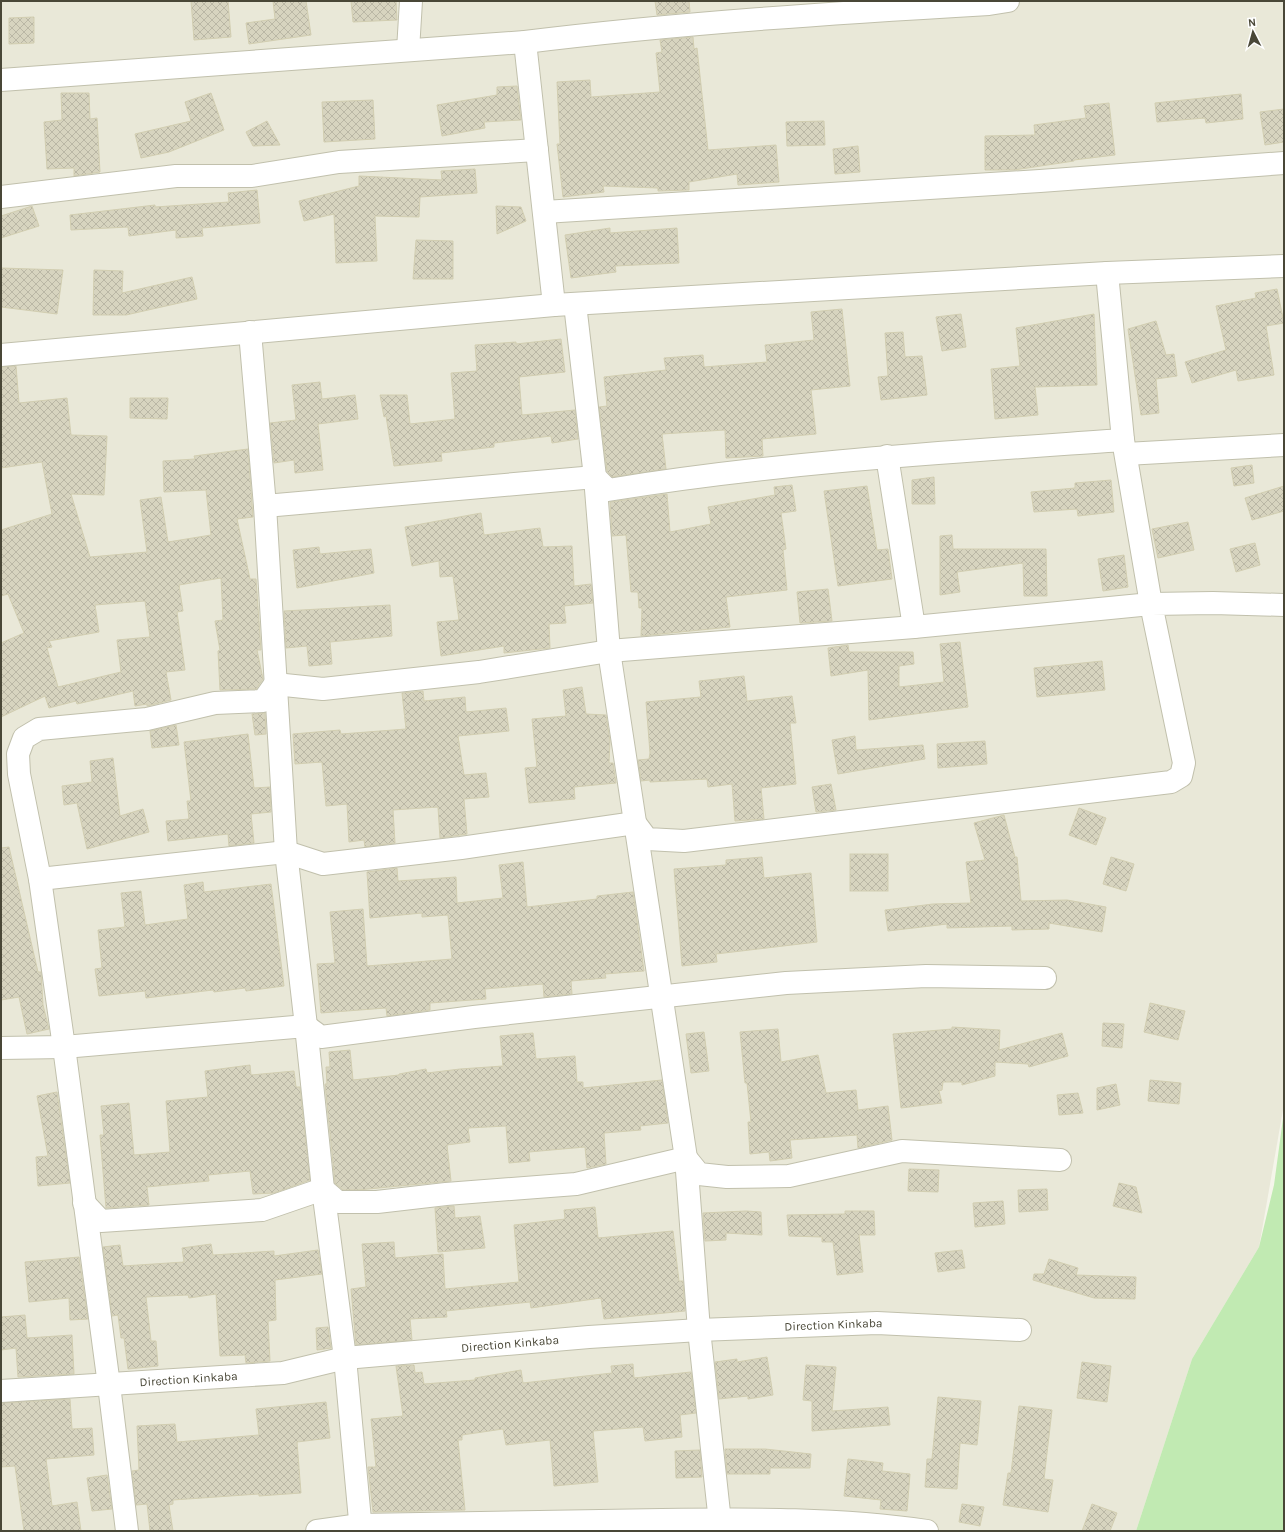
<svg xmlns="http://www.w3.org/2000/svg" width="1285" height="1532" font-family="Karla,sans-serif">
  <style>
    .residential { fill: #e9e8d8 }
    .green { fill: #c1eab2 }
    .building { fill: url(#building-cross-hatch); stroke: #d2ceb1; fill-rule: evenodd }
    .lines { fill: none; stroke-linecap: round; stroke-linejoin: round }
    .minor-casing { stroke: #c1c0ac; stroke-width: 24 }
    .minor { stroke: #fff; stroke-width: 22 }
    .labels { text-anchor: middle; stroke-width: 3.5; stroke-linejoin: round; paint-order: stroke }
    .street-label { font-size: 12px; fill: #494737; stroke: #fff }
  </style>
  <defs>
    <pattern id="building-cross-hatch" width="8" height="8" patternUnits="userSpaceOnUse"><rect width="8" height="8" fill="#d7d4bf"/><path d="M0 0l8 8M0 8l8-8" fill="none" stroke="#bab7a5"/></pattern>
  </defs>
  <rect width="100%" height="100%" fill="#f5f5ea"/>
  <polygon class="residential" points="1,1 1284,1 1284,1104 1259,1247 1192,1359 1136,1531 1,1531"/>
  <polygon class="green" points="1284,1111 1284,1531 1136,1531 1192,1359 1259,1247 1274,1185"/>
  <g class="building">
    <polygon points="191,1 228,1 231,37 194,40"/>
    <polygon points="273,1 306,1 311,35 249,44 246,23 275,19"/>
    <polygon points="351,1 396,1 397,20 353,22"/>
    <polygon points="655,1 689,1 690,12 657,15"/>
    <polygon points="34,17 34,43 9,44 9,18"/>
    <polygon points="693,37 694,49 697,48 708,150 776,145 779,182 738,185 737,174 689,182 689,190 658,191 658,188 603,186 604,192 563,197 557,144 560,144 557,82 590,80 591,97 660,92 656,53 662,52 660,40"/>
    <polygon points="517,86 521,120 484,122 485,128 442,136 437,105 497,95 497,87"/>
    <polygon points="61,93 89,93 90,119 97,118 100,172 74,176 74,168 47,169 44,122 62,120"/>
    <polygon points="211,93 224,130 169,152 141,158 135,134 191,121 185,102"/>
    <polygon points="1241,94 1243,119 1206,123 1205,118 1157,122 1155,103"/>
    <polygon points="373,100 375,139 324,142 322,102"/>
    <polygon points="1109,103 1115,155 1074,160 1074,161 1014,170 985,170 985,136 1035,135 1034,125 1086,118 1084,106"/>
    <polygon points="1284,109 1284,142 1265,145 1260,112"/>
    <polygon points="267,121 280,145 253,146 246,132"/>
    <polygon points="824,121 825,145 787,146 786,122"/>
    <polygon points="858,146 860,172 835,174 833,149"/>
    <polygon points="475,169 477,193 420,197 419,217 375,216 377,261 336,263 334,214 304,221 299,201 359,186 359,176 442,180 441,171"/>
    <polygon points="257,190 260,223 202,228 203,236 176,238 176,230 129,236 128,227 71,230 70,215 155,205 155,207 229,202 228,193"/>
    <polygon points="32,206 39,226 1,238 1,216"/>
    <polygon points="496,206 521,207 526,221 497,234"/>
    <polygon points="610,228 610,233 677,228 679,263 615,266 616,272 571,278 565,235"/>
    <polygon points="416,240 453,241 453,279 413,279"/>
    <polygon points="1,268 63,270 57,314 1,307"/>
    <polygon points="94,270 123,271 122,293 192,277 197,299 126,315 93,315"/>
    <polygon points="1277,289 1284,323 1266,326 1274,375 1238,381 1236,370 1192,383 1185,362 1226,350 1216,306 1256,298 1255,293"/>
    <polygon points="842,309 850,386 811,390 816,434 762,439 763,456 726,458 725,430 662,434 666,469 612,477 607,471 599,407 607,406 604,377 666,370 664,358 703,355 704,367 767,362 765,345 814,340 811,312"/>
    <polygon points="961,314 966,347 942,351 936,317"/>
    <polygon points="1094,314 1097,385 1035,387 1038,415 995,419 991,369 1020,366 1016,328"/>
    <polygon points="1156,321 1166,355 1174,354 1177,376 1156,379 1159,413 1141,415 1128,329"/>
    <polygon points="903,332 905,357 922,356 927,395 881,400 878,377 888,376 885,333"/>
    <polygon points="561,339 565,372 519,377 522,415 575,410 578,439 552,443 551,436 494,443 494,447 441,453 442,461 394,466 386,416 384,417 380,395 407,395 410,424 455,419 451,373 477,371 475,345 516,342 516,344"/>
    <path d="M16 366 19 403 67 398 71 435 107 436 104 495 71 494 90 557 147 552 140 500 161 497 168 542 211 535 206 490 164 492 163 461 195 459 194 456 248 449 253 517 237 519 250 579H256L261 650H257L263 679 256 689 220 690 218 651 220 650 215 621 223 620 221 578 179 585 183 611 177 612 185 670 166 672 171 700 147 706V704L135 706 133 691 77 704 76 701 49 708 45 696 1 717V643L24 633 8 594 1 596V530L52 514 42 462 1 468V367ZM145 601 150 637 117 640 121 672 58 687 47 648 52 647 49 641 99 632 95 605Z"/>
    <polygon points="320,382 322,399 355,395 358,419 318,424 323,470 295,473 294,460 274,463 270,423 296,420 292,385"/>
    <polygon points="130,398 168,398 167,419 130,418"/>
    <polygon points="1252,465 1254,483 1234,486 1231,468"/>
    <polygon points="934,477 935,504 912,504 912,480"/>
    <polygon points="1111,480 1114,512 1078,516 1077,509 1034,512 1031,492 1075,488 1075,483"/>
    <polygon points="792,485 796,511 781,513 786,549 783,550 787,590 726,597 730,627 641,636 642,608 639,608 638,592 631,592 626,535 612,536 610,502 667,494 670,532 711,524 708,507 775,495 774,487"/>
    <polygon points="867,486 877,550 888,549 892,579 838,586 824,491"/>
    <polygon points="1284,486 1284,511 1252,520 1245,498"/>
    <polygon points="481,513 484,535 540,528 543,547 572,546 574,586 591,584 593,603 564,606 566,623 549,624 550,648 504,653 504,646 441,656 437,622 459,620 453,576 440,577 439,561 412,566 405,527"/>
    <polygon points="1188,522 1194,550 1158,558 1152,529"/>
    <polygon points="952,535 953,549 1046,549 1047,596 1024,596 1023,563 957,572 960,592 940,595 940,536"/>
    <polygon points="1255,543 1260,565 1236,572 1230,549"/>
    <polygon points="319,547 320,554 371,549 374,573 297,588 293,550"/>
    <polygon points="1124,555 1128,587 1103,591 1098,559"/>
    <polygon points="828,589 832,621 800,623 797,592"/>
    <polygon points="390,605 392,636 330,642 332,664 309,666 307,646 286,648 284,611"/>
    <polygon points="960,642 968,707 869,720 868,670 831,676 828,648 848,645 849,652 913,652 914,664 899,666 899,687 944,682 940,644"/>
    <polygon points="1102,661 1105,690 1037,697 1034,668"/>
    <polygon points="744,676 747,701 792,696 796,723 790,723 796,784 761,788 764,819 735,821 732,784 708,787 707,779 650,782 650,780 641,781 638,760 649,759 650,753 646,702 701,697 699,681"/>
    <polygon points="582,687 586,714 606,715 610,741 609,763 613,763 616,783 574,787 575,799 529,803 525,768 537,767 532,719 566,716 563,690"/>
    <polygon points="423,691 424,701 465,697 466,712 506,708 509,731 458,736 464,775 486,773 489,797 464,799 467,834 440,838 438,807 393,810 395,843 365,847 364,840 349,842 347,804 326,806 322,762 295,764 293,734 340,730 341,734 406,729 402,693"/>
    <polygon points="265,713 266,734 255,735 252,714"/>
    <polygon points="176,725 179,745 152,748 150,731"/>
    <polygon points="248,734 254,788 270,787 271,812 251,814 254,843 229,846 228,834 168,841 166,821 189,819 187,801 191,801 184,742"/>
    <polygon points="855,736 856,750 923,745 925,759 838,774 832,740"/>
    <polygon points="985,741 987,764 938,768 937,744"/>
    <polygon points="113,758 120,816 143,809 149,832 87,849 77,803 64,805 62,786 92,782 90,761"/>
    <polygon points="831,784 836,810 816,812 812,787"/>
    <polygon points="1079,808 1106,818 1096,845 1069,835"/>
    <polygon points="1004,815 1015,857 1017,857 1021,901 1067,900 1106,907 1102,932 1049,923 1049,929 1012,930 1012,926 947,928 947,924 888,931 885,910 933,904 971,903 966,862 985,860 974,823"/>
    <polygon points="9,847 38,972 41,972 43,1005 49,1029 27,1034 19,997 1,1000 1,848"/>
    <rect x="850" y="854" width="38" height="37"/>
    <polygon points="762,857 764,878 811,873 817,942 716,954 717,962 682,966 674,869 726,865 726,860"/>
    <polygon points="1111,857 1134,864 1126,891 1103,884"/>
    <polygon points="523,862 527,907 597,899 597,896 633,892 644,971 605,974 606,978 571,981 572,994 544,997 543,984 485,989 486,999 430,1003 430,1010 387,1016 386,1008 321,1013 317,964 335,963 330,912 363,909 367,966 452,959 448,915 422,917 422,913 370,918 367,872 397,868 398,881 456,877 457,903 503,898 499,865"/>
    <polygon points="203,882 204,892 271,884 284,986 246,991 245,988 214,992 213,990 146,998 145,991 99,996 95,969 102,968 98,930 125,927 121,893 141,891 145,925 188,919 184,885"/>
    <polygon points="1150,1003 1185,1011 1178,1040 1144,1032"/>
    <polygon points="1103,1023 1124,1024 1122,1048 1102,1046"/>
    <polygon points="952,1027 1000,1030 999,1050 1062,1033 1068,1056 1029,1067 1028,1064 995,1062 995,1076 962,1085 962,1082 943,1082 942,1090 939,1091 942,1103 901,1108 893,1034 952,1029"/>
    <polygon points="778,1029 781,1062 818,1055 826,1093 856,1090 858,1110 888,1106 892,1140 858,1148 857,1135 790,1140 792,1158 770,1161 769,1152 750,1154 748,1122 751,1122 747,1083 745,1083 740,1032"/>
    <polygon points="704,1032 709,1071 691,1073 686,1034"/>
    <polygon points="533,1033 536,1059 575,1056 577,1082 583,1082 583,1088 662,1080 668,1123 640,1126 641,1130 604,1133 606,1164 587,1168 585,1147 529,1152 530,1161 509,1163 506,1126 468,1128 470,1142 447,1145 451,1181 358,1190 343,1190 335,1183 325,1084 327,1084 326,1067 330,1067 329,1052 350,1050 353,1080 399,1075 399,1074 426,1069 427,1073 460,1069 503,1066 500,1036"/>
    <polygon points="250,1065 251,1075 294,1071 296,1087 300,1087 310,1180 274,1193 253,1194 250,1171 208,1175 209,1181 147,1187 149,1205 106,1208 100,1135 104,1135 101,1106 129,1103 134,1155 170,1152 166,1101 208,1097 205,1071"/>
    <polygon points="1150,1080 1181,1083 1179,1104 1148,1101"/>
    <polygon points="1116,1084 1120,1105 1097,1110 1097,1088"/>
    <polygon points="57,1092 70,1183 38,1186 36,1157 48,1156 37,1096"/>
    <polygon points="1078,1093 1083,1113 1059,1115 1057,1095"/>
    <polygon points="909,1169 939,1170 938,1192 908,1191"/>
    <polygon points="1119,1183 1136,1187 1142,1213 1113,1206"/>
    <polygon points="1047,1189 1048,1210 1019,1212 1018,1190"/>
    <polygon points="1003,1201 1005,1224 975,1227 973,1203"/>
    <polygon points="454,1206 455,1218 480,1216 485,1248 438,1252 435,1208"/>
    <polygon points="595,1207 598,1238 673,1231 679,1281 683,1281 685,1311 604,1319 601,1298 531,1308 530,1302 446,1311 447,1317 410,1319 412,1340 356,1345 351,1289 366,1287 362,1244 394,1242 395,1258 443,1254 445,1289 519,1282 514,1225 565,1219 564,1210"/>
    <polygon points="746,1211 761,1212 762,1235 726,1233 726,1240 705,1241 703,1213"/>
    <polygon points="845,1211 874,1211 875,1235 859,1235 863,1272 837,1275 833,1242 822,1242 822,1237 789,1236 787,1215 845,1214"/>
    <polygon points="211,1244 213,1255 274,1251 274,1256 318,1250 322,1274 275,1280 276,1320 268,1321 270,1361 246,1363 245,1355 220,1356 216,1294 189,1298 188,1295 146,1297 151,1341 156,1341 158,1366 128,1369 124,1338 121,1338 118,1315 112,1316 103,1247 120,1245 123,1266 184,1262 182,1248"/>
    <polygon points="962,1250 965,1268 938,1272 935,1253"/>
    <polygon points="79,1257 88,1319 70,1320 69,1298 29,1302 25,1262"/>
    <polygon points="1049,1259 1078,1268 1076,1275 1136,1277 1135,1299 1094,1298 1033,1280 1034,1274 1044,1274"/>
    <polygon points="25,1315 27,1338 72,1335 74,1374 18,1377 16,1348 1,1350 1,1317"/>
    <polygon points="328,1327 331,1348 317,1350 316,1328"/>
    <polygon points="767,1357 773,1395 748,1399 748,1396 719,1399 715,1362 737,1359 737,1362"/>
    <polygon points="1082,1362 1111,1366 1107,1402 1077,1398"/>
    <polygon points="633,1364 634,1378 691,1372 696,1413 680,1415 682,1437 645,1441 643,1427 593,1431 598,1482 554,1486 550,1440 506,1445 503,1429 462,1435 462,1440 458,1440 465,1510 373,1512 368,1467 376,1467 371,1419 403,1416 396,1366 414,1365 415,1373 422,1372 424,1384 475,1380 475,1378 521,1370 523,1383 612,1373 611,1366"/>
    <polygon points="806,1365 836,1367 832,1411 888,1407 890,1425 812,1431 812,1401 803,1400"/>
    <polygon points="938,1397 981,1401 977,1445 960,1443 957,1489 925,1487 927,1459 932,1459"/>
    <polygon points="70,1399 72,1429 92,1428 94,1455 46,1459 52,1506 77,1502 81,1531 24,1531 15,1466 1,1467 1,1403"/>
    <polygon points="326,1402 330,1438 297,1442 301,1493 259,1496 259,1494 173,1500 173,1504 169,1505 173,1531 150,1531 147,1504 136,1505 132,1471 139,1470 137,1426 175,1424 177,1442 259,1435 256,1409"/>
    <polygon points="1019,1406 1052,1410 1044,1479 1053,1480 1048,1512 1003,1505 1008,1473 1011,1473"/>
    <polygon points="725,1449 765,1449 811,1454 810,1468 770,1468 770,1474 727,1474"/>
    <polygon points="700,1450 702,1477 676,1478 675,1451"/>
    <polygon points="848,1459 883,1463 882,1471 910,1474 907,1511 880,1509 881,1500 844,1496"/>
    <polygon points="107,1475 112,1509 92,1511 87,1478"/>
    <polygon points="962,1504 984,1507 980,1526 959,1522"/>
    <polygon points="1092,1504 1117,1513 1110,1531 1082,1531"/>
  </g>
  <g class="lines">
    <g class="minor-casing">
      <g id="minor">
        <polyline points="525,42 554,305"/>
        <polyline points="408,50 411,1"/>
        <path d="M1 80 525 42C679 23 834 13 989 4L1008 1"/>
        <polyline points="1,197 176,176 252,176 339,162 537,150"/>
        <polyline points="544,212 1040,181 1284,163"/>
        <polyline points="575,304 595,477 609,651 686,1158 699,1330 721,1531"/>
        <polyline points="250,332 265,506 286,852 306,1026 323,1189 345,1358 361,1531"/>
        <polyline points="1,355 554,305 1107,273 1284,266"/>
        <polyline points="1126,454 1284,445"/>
        <polyline points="887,456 914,627"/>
        <path d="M265 506 595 477 608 490C778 462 951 452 1123 440"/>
        <polyline points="40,879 286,852 323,864 461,848 635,823 647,839 684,841 1171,782 1181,776 1184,763 1151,604 1213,603 1284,605"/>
        <polyline points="1,1048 64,1047 306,1026 321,1037 474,1017 786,983 926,976 1045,978"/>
        <polyline points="84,1203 101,1221 262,1210 323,1189 338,1202 377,1202 446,1194 576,1184 686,1158 699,1174 727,1177 789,1176 902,1151 1060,1160"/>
        <path id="s1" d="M1 1391 283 1373 345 1358 589 1337 699 1330 877 1323 1020 1330"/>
        <polyline points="127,1531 109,1385 64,1047 40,879 19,774 18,754 24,738 39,729 147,719 215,703 263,701 275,684 323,689 479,672 609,651 914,627 1151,604 1123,440 1107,273"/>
        <path d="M317 1531 360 1525C461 1523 562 1521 662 1520 751 1519 840 1518 927 1531"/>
      </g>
    </g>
    <use href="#minor" class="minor"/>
  </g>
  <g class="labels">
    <g class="street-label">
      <text dy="4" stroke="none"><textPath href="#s1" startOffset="836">Direction Kinkaba</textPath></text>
      <text dy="4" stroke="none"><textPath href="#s1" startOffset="512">Direction Kinkaba</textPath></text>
      <text dy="4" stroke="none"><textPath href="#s1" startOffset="188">Direction Kinkaba</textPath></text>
    </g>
  </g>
  <rect width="1285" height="1532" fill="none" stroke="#494737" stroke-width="4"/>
  <g transform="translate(1253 32) rotate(354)" stroke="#ffffff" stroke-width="3" paint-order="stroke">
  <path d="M0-3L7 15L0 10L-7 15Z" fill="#494737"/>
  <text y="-6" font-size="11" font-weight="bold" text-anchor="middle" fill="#494737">N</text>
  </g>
</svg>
